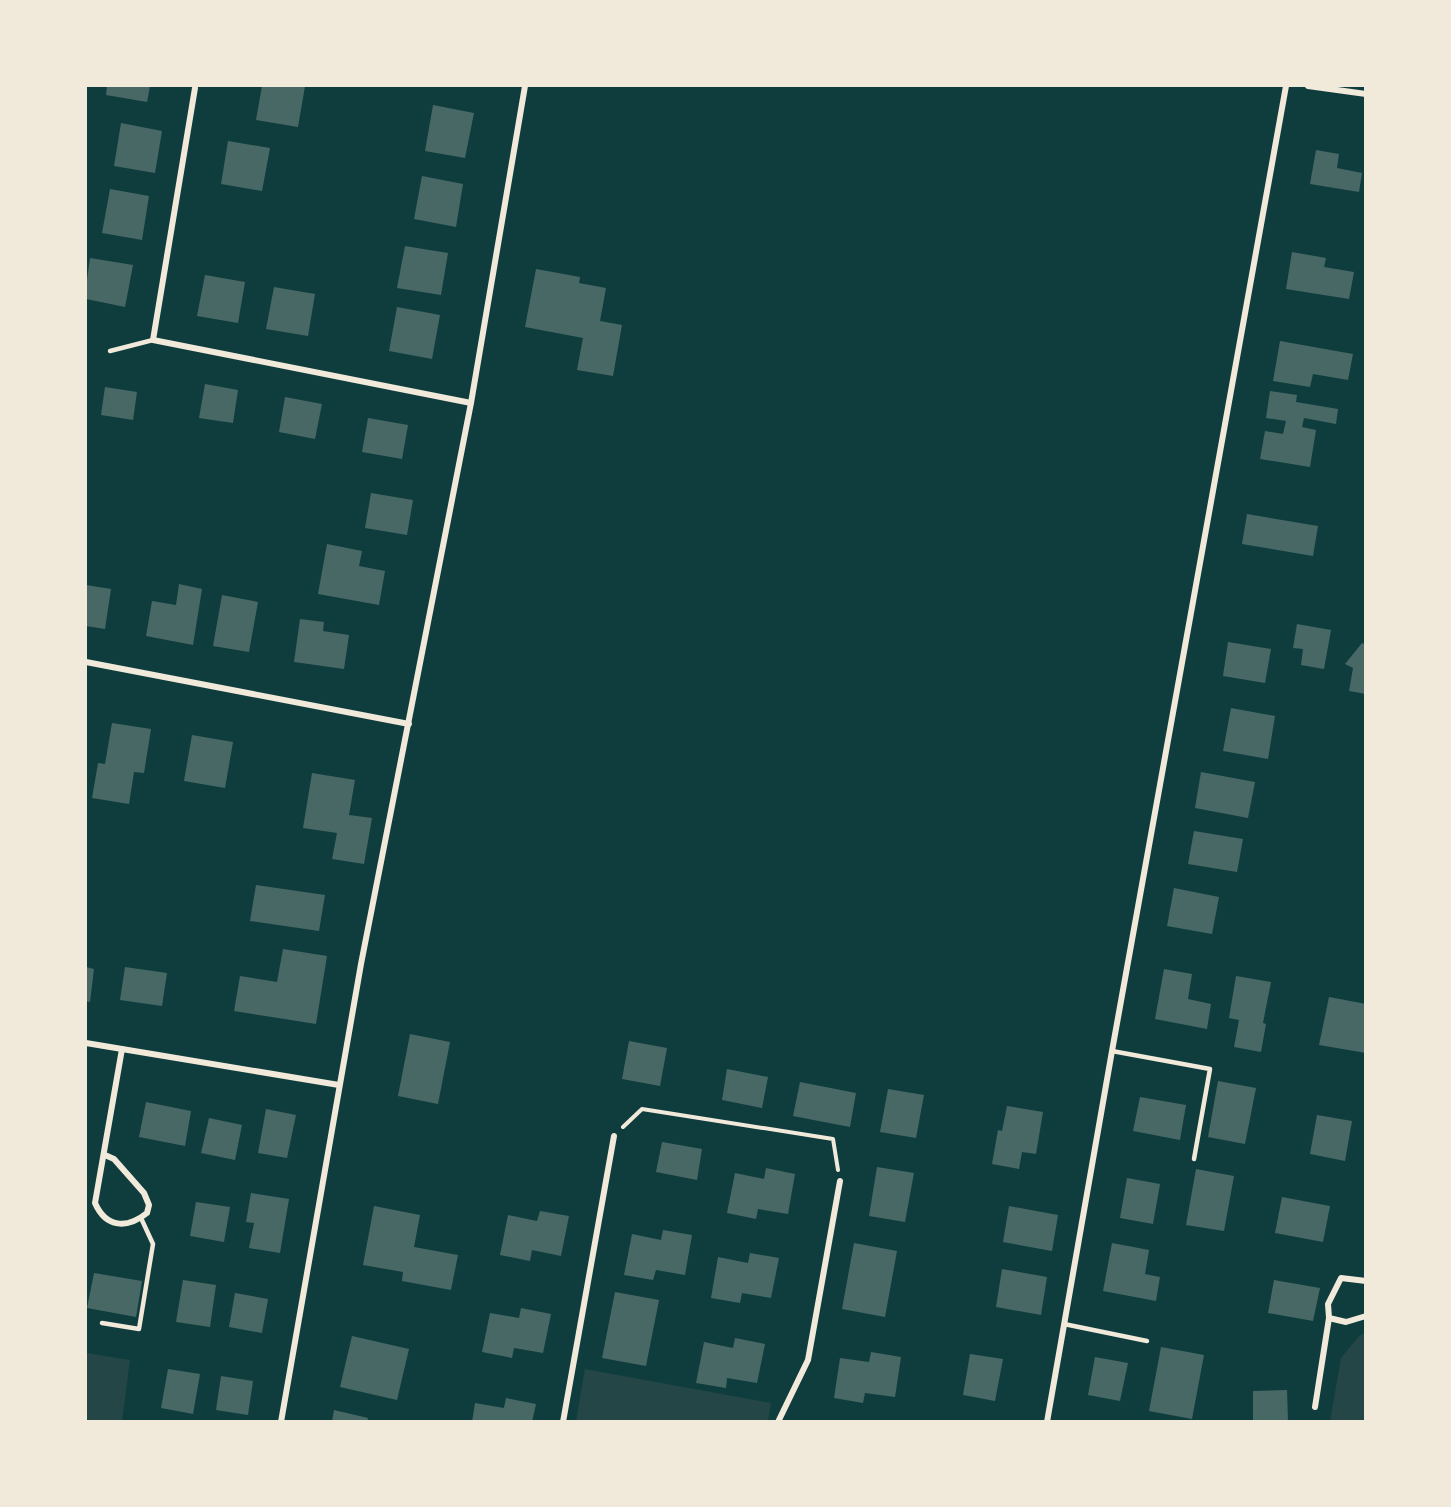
<svg xmlns="http://www.w3.org/2000/svg" width="1451" height="1507" font-family="Ubuntu,sans-serif">
  <style>
    .green { fill: #244646 }
    .building { fill: #486865 }
    .lines { fill: none; stroke-linecap: round; stroke-linejoin: round }
    .path { stroke: #f1e9da; stroke-width: 4 }
    .service { stroke: #f1e9da; stroke-width: 4.5 }
    .minor { stroke: #f1e9da; stroke-width: 6 }
  </style>
  <rect width="100%" height="100%" fill="#0f3d3e"/>
  <g class="green">
    <polygon points="1365,1333 1365,1421 1330,1421 1341,1358 1359,1336"/>
    <polygon points="86,1353 130,1360 122,1421 86,1421"/>
    <polygon points="585,1369 771,1403 768,1421 576,1421"/>
  </g>
  <g class="building">
    <polygon points="107,86 150,86 147,102 106,95"/>
    <polygon points="262,86 305,86 298,127 256,120"/>
    <polygon points="433,105 474,113 465,158 425,151"/>
    <polygon points="121,123 162,131 155,173 114,166"/>
    <polygon points="228,141 270,148 262,191 221,184"/>
    <polygon points="1316,150 1339,154 1337,168 1362,173 1359,192 1310,184"/>
    <polygon points="422,176 463,184 456,227 414,219"/>
    <polygon points="110,189 149,196 142,240 102,233"/>
    <polygon points="405,246 448,253 441,295 397,288"/>
    <polygon points="1292,252 1326,258 1324,267 1354,272 1349,299 1286,289"/>
    <polygon points="90,258 133,265 125,307 86,299 86,287"/>
    <polygon points="536,269 580,277 579,283 606,288 600,321 622,325 613,376 577,370 583,338 525,327"/>
    <polygon points="205,275 245,282 238,323 197,316"/>
    <polygon points="274,287 315,294 308,336 266,329"/>
    <polygon points="397,307 440,315 432,359 389,351"/>
    <polygon points="1280,341 1353,354 1348,380 1313,374 1310,387 1273,381"/>
    <polygon points="205,384 238,390 233,423 199,418"/>
    <polygon points="105,387 137,392 133,420 101,415"/>
    <polygon points="1270,391 1297,395 1296,402 1338,409 1336,424 1304,418 1302,427 1316,430 1310,467 1260,459 1265,431 1283,434 1286,421 1266,418"/>
    <polygon points="285,397 322,404 315,439 279,432"/>
    <polygon points="368,418 408,425 402,459 362,452"/>
    <polygon points="371,493 413,500 407,535 365,528"/>
    <polygon points="1247,514 1318,526 1313,556 1242,544"/>
    <polygon points="327,544 362,551 359,566 385,571 379,605 318,594"/>
    <polygon points="179,584 202,589 193,645 146,636 152,601 176,605"/>
    <polygon points="86,585 111,589 105,629 86,626"/>
    <polygon points="222,595 258,602 249,652 213,646"/>
    <polygon points="300,619 324,622 323,631 349,635 344,669 294,662"/>
    <polygon points="1297,624 1331,630 1324,669 1301,665 1303,649 1293,648"/>
    <polygon points="1228,642 1271,649 1265,683 1223,676"/>
    <polygon points="1362,643 1366,645 1366,694 1349,691 1353,668 1345,664"/>
    <polygon points="1231,708 1275,716 1268,759 1223,751"/>
    <polygon points="112,723 151,729 144,773 134,772 129,804 92,798 98,763 105,764"/>
    <polygon points="192,735 233,742 225,788 184,781"/>
    <polygon points="1201,772 1255,782 1248,818 1195,808"/>
    <polygon points="312,773 355,780 349,815 372,818 364,864 332,859 337,833 303,828"/>
    <polygon points="1194,831 1243,839 1237,872 1188,864"/>
    <polygon points="256,885 325,895 319,931 250,921"/>
    <polygon points="1174,888 1219,897 1212,934 1167,926"/>
    <polygon points="283,949 327,956 316,1024 234,1011 240,976 277,982"/>
    <polygon points="86,967 94,969 90,1002 86,1001"/>
    <polygon points="125,967 167,973 162,1006 120,1000"/>
    <polygon points="1164,969 1192,974 1188,999 1211,1004 1207,1029 1155,1019"/>
    <polygon points="1236,976 1271,982 1263,1023 1266,1024 1261,1052 1234,1047 1239,1020 1229,1018"/>
    <polygon points="1329,997 1366,1004 1366,1053 1319,1045"/>
    <polygon points="410,1034 450,1042 438,1104 398,1096"/>
    <polygon points="629,1041 667,1048 660,1086 622,1079"/>
    <polygon points="727,1069 768,1077 762,1108 722,1100"/>
    <polygon points="1218,1081 1256,1088 1245,1144 1208,1137"/>
    <polygon points="800,1082 856,1093 850,1127 793,1116"/>
    <polygon points="888,1089 924,1095 916,1138 880,1132"/>
    <polygon points="1140,1097 1186,1105 1180,1140 1133,1131"/>
    <polygon points="146,1102 191,1111 185,1146 139,1137"/>
    <polygon points="1007,1106 1043,1112 1036,1154 1022,1152 1019,1169 992,1164 998,1130 1002,1131"/>
    <polygon points="266,1109 296,1115 287,1158 258,1153"/>
    <polygon points="1317,1115 1352,1121 1345,1161 1310,1154"/>
    <polygon points="209,1118 242,1125 235,1160 201,1153"/>
    <polygon points="662,1142 702,1149 697,1180 656,1172"/>
    <polygon points="877,1167 914,1173 905,1222 869,1216"/>
    <polygon points="766,1168 795,1174 788,1214 758,1209 756,1219 727,1213 735,1173 764,1179"/>
    <polygon points="1196,1169 1234,1176 1224,1231 1186,1225"/>
    <polygon points="1127,1178 1160,1184 1153,1224 1120,1218"/>
    <polygon points="251,1193 289,1199 280,1253 249,1248 254,1223 246,1222"/>
    <polygon points="1282,1197 1330,1206 1323,1242 1275,1233"/>
    <polygon points="196,1202 230,1207 224,1242 190,1236"/>
    <polygon points="374,1206 420,1215 414,1247 458,1255 451,1290 402,1281 403,1272 363,1265"/>
    <polygon points="1009,1206 1058,1215 1052,1251 1003,1242"/>
    <polygon points="540,1211 569,1216 561,1256 532,1250 530,1261 500,1255 508,1215 537,1221"/>
    <polygon points="663,1230 692,1235 685,1275 656,1270 653,1280 624,1275 632,1234 661,1240"/>
    <polygon points="854,1243 897,1251 885,1317 842,1309"/>
    <polygon points="1112,1243 1149,1250 1145,1274 1160,1277 1156,1301 1103,1291"/>
    <polygon points="750,1253 779,1258 771,1298 742,1293 740,1303 711,1298 718,1257 748,1263"/>
    <polygon points="1002,1269 1047,1277 1041,1315 996,1307"/>
    <polygon points="94,1273 142,1281 136,1317 87,1308"/>
    <polygon points="183,1280 216,1285 210,1327 176,1322"/>
    <polygon points="1274,1280 1320,1288 1313,1321 1268,1313"/>
    <polygon points="615,1292 659,1300 646,1366 602,1358"/>
    <polygon points="235,1293 268,1299 262,1333 229,1327"/>
    <polygon points="521,1308 551,1314 543,1353 514,1348 512,1358 482,1352 490,1313 519,1318"/>
    <polygon points="352,1336 409,1349 397,1400 340,1387"/>
    <polygon points="735,1338 765,1344 757,1383 727,1378 726,1388 696,1383 704,1342 733,1348"/>
    <polygon points="1161,1347 1204,1355 1192,1419 1149,1411"/>
    <polygon points="871,1352 901,1357 895,1397 865,1393 863,1403 834,1398 840,1358 869,1362"/>
    <polygon points="970,1354 1003,1359 995,1401 963,1395"/>
    <polygon points="1095,1357 1128,1363 1120,1401 1088,1395"/>
    <polygon points="168,1369 200,1374 193,1414 161,1408"/>
    <polygon points="221,1376 253,1381 248,1415 216,1410"/>
    <polygon points="1287,1390 1288,1422 1253,1422 1253,1391"/>
    <polygon points="506,1398 536,1404 532,1422 472,1422 475,1403 504,1408"/>
    <polygon points="334,1410 368,1418 367,1422 332,1422"/>
  </g>
  <g class="lines">
    <polyline class="path" points="623,1127 642,1109 833,1139 838,1170"/>
    <g class="service">
      <polyline points="110,351 153,340"/>
      <polyline points="1112,1051 1210,1069 1194,1159"/>
      <polyline points="102,1323 139,1329 153,1244 141,1218"/>
      <polyline points="1064,1324 1147,1341"/>
    </g>
    <g class="minor">
      <polyline points="1308,86 1366,94"/>
      <polyline points="195,88 153,340 471,403"/>
      <polyline points="86,662 409,724"/>
      <polyline points="86,1043 122,1049"/>
      <path d="M105 1155 114 1159 144 1193 149 1205 147 1213C127 1229 106 1228 95 1203L122 1049 339 1085"/>
      <polyline points="1366,1281 1341,1278 1328,1304 1329,1318 1346,1322 1366,1316"/>
      <polyline points="1315,1407 1329,1318"/>
      <polyline points="281,1422 361,964 471,403 525,86"/>
      <polyline points="563,1422 614,1136"/>
      <polyline points="778,1422 808,1360 840,1181"/>
      <polyline points="1047,1422 1112,1051 1286,86"/>
    </g>
  </g>
  <rect width="1451" height="1507" fill="none" stroke="#f1e9da" stroke-width="174"/>
</svg>
